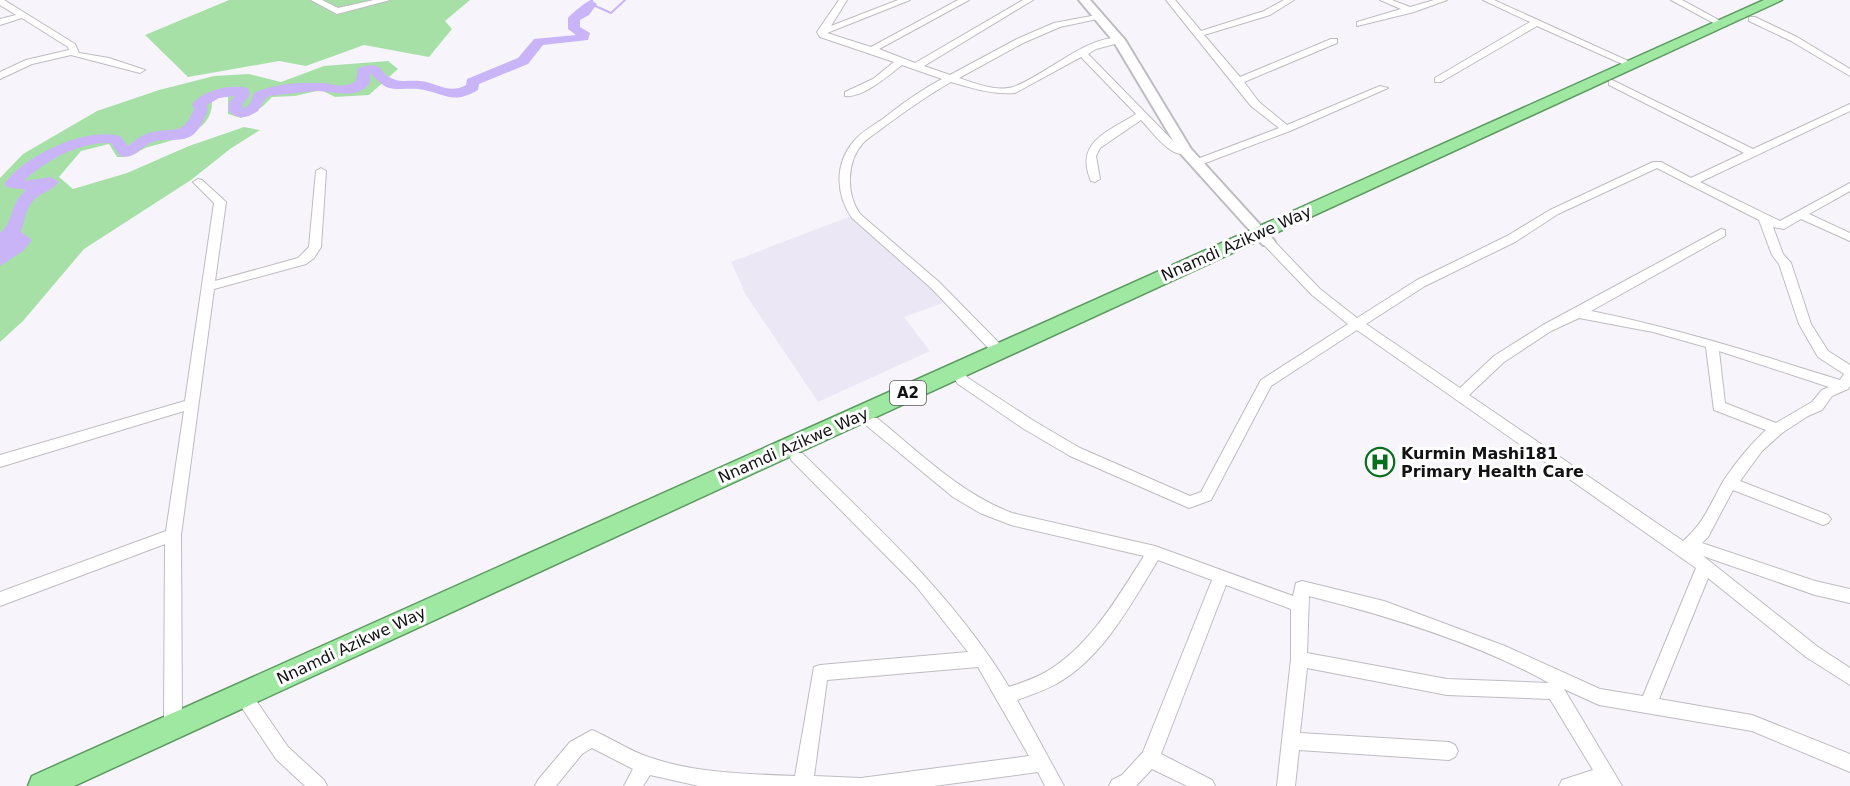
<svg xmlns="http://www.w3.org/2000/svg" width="1850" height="786" font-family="'DejaVu Sans',sans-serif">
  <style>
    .built { fill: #ebe7f4 }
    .green { fill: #a6e0a7 }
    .water { fill: #cab4f8 }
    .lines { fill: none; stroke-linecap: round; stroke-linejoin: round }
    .stream { stroke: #cab4f8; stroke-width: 2 }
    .river { fill: #cab4f8; fill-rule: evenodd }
    .minor-casing { stroke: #bebcc1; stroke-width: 2 }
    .tertiary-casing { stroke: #bebcc1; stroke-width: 4 }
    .trunk-casing { stroke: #5d9a60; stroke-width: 3 }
    .minor { fill: #fff; fill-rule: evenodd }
    .tertiary { fill: #fff; fill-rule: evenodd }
    .trunk { fill: #9ee8a2; fill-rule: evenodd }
    .labels { text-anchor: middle; stroke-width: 6; stroke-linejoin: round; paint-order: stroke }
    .shield { fill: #fff; stroke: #59585a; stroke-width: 1.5 }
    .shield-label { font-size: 15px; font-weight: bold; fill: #121113 }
    .street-label { font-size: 16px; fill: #121113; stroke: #fff }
    .poi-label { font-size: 16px; font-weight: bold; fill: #121113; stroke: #fff; text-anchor: start }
  </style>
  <rect width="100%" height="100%" fill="#f7f5fb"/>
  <polygon class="built" points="851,216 915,270 943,303 904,317 930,351 818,402 746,295 731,262"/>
  <g class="green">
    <polygon points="229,0 470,0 445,21 452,29 429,57 364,45 306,66 279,61 188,77 145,35"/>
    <path d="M388 61 398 69 369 95 335 97 321 90 295 96 272 97 262 107 241 118 228 114V94L212 101C213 133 176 139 152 146 135 150 139 157 117 157L109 144 81 151 59 177 73 189 127 173 189 146 244 127 260 130 230 149 191 180 84 249 23 321 0 342V178L23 154 97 111 159 90 214 76 249 74 281 82 324 66Z"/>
  </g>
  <polygon class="water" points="19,230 32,240 23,251 0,266 0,244"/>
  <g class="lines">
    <polyline class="stream" points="592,0 591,4 611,13 625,0"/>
    <path class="river" d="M591 0 597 4 589 15 580 20V27L590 33 588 40 543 45 528 64 479 84 478 90C451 106 444 92 418 89 409 88 398 90 389 88 382 86 375 78 370 73V83C355 101 337 91 317 91 302 92 286 94 270 96L266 98 258 111C247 118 237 121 228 110L229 103 234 96 219 98 207 105 208 109C205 118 201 127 194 134 182 144 166 137 153 142 141 146 135 160 120 156L111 143C79 142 46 160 24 181L51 177 59 182C52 191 39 193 32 202 19 218 30 238 0 246V233C14 222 9 204 26 190L6 187 4 184C25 155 85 127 120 136L128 146C136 140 142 134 153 132 177 127 182 136 194 109L192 104C204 90 230 84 248 88L250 95 243 104 242 109 250 104 254 93C272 84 300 82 320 83 334 83 343 90 356 81L358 68C387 59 376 74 396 80 403 82 412 80 420 81 436 82 449 95 466 85L467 79 518 58 534 39 576 35 568 29V18C571 14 587 1 591 0Z"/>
    <g class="minor-casing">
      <g id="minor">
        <polygon points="0,0 4,0 75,44 79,53 109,58 145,70 140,73 71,55 32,64 0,79 0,72 26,60 69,50 68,47 22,18 0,25 0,19 16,15 0,5"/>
        <polygon points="311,0 322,0 338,8 374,0 390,0 337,14"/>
        <path d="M839 0H847L831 26 898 0H910L827 33 871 47 958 0H969L879 49 915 63 1023 0H1033L924 66 950 75 1017 39 1054 23 1102 14V18L1060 27 1023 43 959 78C974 83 997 92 1013 87 1045 76 1088 34 1122 38V42L1096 49 1088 54 1179 147 1191 151C1174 164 1152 131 1141 120L1100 148 1096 156 1100 179 1095 182 1091 181C1074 142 1108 132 1136 114L1081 57 1015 93C993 95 972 88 951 82 928 95 907 110 885 126 878 132 869 137 863 143 846 162 846 194 860 214L939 282 1004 348 1005 351 1004 354H994L931 288 852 218C836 195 834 164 854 141 861 132 874 125 884 118 903 103 921 90 942 79L902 65C888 76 863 98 845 96V92L873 79 894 62 820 37 817 32Z"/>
        <polygon points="1166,0 1175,0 1201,31 1264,11 1284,0 1294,0 1270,15 1204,35 1240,77 1331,39 1337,39 1337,43 1244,82 1259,102 1287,125 1380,86 1388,88 1290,131 1200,165 1192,165 1192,161 1279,128 1251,106"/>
        <polygon points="1380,0 1392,0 1410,7 1434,0 1447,0 1414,12 1357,26 1357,22 1401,9"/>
        <polygon points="1483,0 1494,0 1637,65 1629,67 1537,26 1441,82 1435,82 1435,78 1530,22"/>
        <polygon points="1671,0 1682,0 1726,24 1719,26"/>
        <polygon points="1749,17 1755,17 1797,37 1850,69 1850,76 1791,41 1749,21"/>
        <path d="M1612 80 1753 149 1850 104V111L1700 182 1780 221 1850 183V191L1809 214 1850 233V241L1801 219 1784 229 1773 227 1783 254 1791 263 1811 324 1828 351 1850 365V386L1848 389 1832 396 1822 410 1808 416 1782 433 1762 451 1740 481 1828 515 1831 519 1828 523 1823 525 1733 490 1708 537 1702 543 1815 581 1850 589V603L1815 595 1703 556 1818 647 1850 668V685L1806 657 1708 578 1659 699 1752 715 1850 754V772L1752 731 1599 705 1564 689 1622 786H1559L1562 780 1593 770 1550 699 1447 695 1307 668 1300 733 1449 742 1455 745 1458 751 1455 757 1449 760 1299 750 1295 786H1277L1291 659V609L1226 585 1161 754 1212 780 1215 786H1187L1152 769 1136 786H1109L1112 780 1122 775 1143 752 1212 580 1158 560C1131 604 1103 658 1056 684 1044 691 1030 695 1017 700L1064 786H1045L1038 772 934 786H699L650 775 643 786H624L633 769 592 748 582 754 556 786H535L538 780 570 742 592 730C609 737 625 748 643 755 690 773 745 774 795 776L814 667 820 665 968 652 916 586 792 461 790 457 792 453H802C877 527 954 596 1009 687 1021 683 1033 679 1044 673 1089 648 1117 598 1144 556L1011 525 980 513 953 497 867 426 865 422 867 418H877C920 453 960 493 1012 513L1155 546 1293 596 1296 583 1302 581 1384 601 1505 646 1600 689 1643 696 1696 568 1357 330 1271 386 1211 500 1189 508 1070 456 1024 429 958 384 949 371 951 368H961L968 378 1034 421 1080 448 1190 496 1201 492 1261 380 1348 324 1312 295 1264 245 1262 242 1264 239H1272L1320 289 1357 318 1417 280 1507 236 1550 210 1653 162H1661L1691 178 1744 153 1609 85V81ZM1657 168 1759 220 1772 255 1779 264 1799 324 1818 357 1844 374 1840 380C1757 354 1676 328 1591 311L1725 236V230L1721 229 1543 325 1494 356 1460 388 1366 324 1425 286 1515 242 1558 214ZM1579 318 1653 332 1706 347 1714 410 1766 430C1750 445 1736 462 1724 480 1710 504 1705 522 1683 541L1469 395 1504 362 1551 331ZM1719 351 1829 387 1822 390 1812 402 1776 423 1725 403ZM1309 596C1388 616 1478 643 1549 683L1447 679 1307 653ZM978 667 1029 756 861 778 814 776 827 680Z"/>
        <polygon points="321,168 326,171 321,247 314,258 306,264 214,289 181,535 182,727 179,733 173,735 167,733 164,727 165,544 0,606 0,592 166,531 184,411 0,467 0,455 185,401 214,203 193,182 198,179 202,180 226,202 215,281 298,258 309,247 316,171"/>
        <polygon points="249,697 255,699 288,747 324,780 327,786 305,786 276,759 240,705 243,699"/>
      </g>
    </g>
    <g class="tertiary-casing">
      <polygon id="tertiary" points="1079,0 1090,0 1125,40 1191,149 1273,239 1275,242 1273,245 1263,245 1181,154 1114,42"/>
    </g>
    <g class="trunk-casing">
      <polygon id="trunk" points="1764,0 1782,0 74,786 28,786 32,776"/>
    </g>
    <use href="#minor" class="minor"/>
    <use href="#tertiary" class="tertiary"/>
    <use href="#trunk" class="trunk"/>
  </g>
  <defs>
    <g id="hospital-ring" transform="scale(1.5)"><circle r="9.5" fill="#fff" stroke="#086f1f" stroke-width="1.5"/><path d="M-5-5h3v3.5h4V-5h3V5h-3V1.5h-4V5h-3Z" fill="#086f1f"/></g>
  </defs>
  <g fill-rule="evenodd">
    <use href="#hospital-ring" x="1380" y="462"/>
  </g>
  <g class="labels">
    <rect class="shield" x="890" y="381" width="36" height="24" rx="4.5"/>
    <g class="shield-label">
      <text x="908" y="398">A2</text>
    </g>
    <g class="street-label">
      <text transform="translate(1236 243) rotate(-24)" y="6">Nnamdi Azikwe Way</text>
      <text transform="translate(793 445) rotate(-24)" y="6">Nnamdi Azikwe Way</text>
      <text transform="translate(351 645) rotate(-25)" y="6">Nnamdi Azikwe Way</text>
    </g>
    <g class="poi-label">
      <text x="1401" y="459">Kurmin Mashi181<tspan x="1401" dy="18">Primary Health Care</tspan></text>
    </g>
  </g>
</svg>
